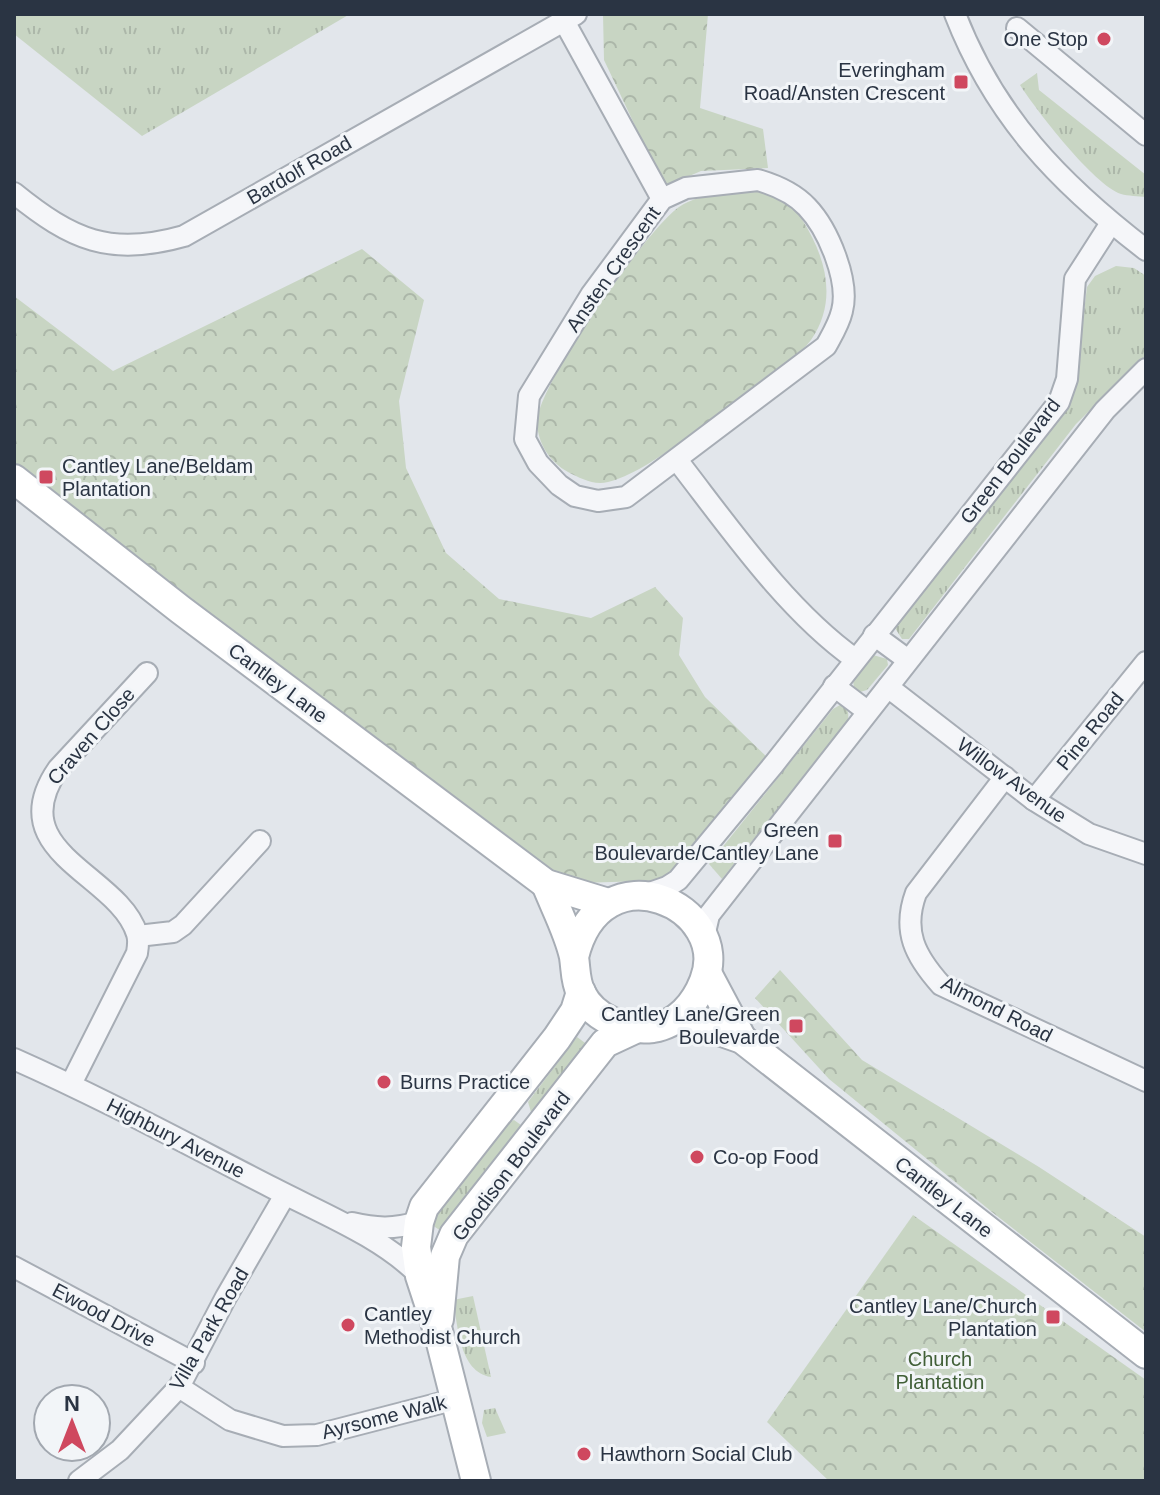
<svg xmlns="http://www.w3.org/2000/svg" width="1160" height="1495" font-family="Helvetica,sans-serif">
  <style>
    .grass { fill: url(#grass-tufts) }
    .forest { fill: url(#forest-crowns) }
    .lines { fill: none; stroke-linecap: round; stroke-linejoin: round }
    .street-casing { stroke: #a7adb5; stroke-width: 24 }
    .secondary-casing { stroke: #a7adb5; stroke-width: 32 }
    .street { stroke: #f5f6f9; stroke-width: 20 }
    .secondary { stroke: #fff; stroke-width: 28 }
    .poi-dot { fill: #cf485f; stroke: #f2f5f8; stroke-width: 3 }
    .labels { text-anchor: middle; stroke-width: 6; stroke-linejoin: round; paint-order: stroke }
    .poi-label { font-size: 20px; fill: #2a3443; stroke: #f2f5f8; text-anchor: end }
    .street-label { font-size: 20px; fill: #2a3443; stroke: #f2f5f8 }
    .park-label { font-size: 20px; fill: #405f37; stroke: #f2f5f8 }
  </style>
  <defs>
    <pattern id="grass-tufts" width="24" height="20" patternUnits="userSpaceOnUse" patternTransform="scale(2)"><rect width="24" height="20" fill="#c8d5c3"/><path d="M3 7l-1-3M5 7V3M7 7l1-3M15 17l-1-3M17 17v-4M19 17l1-3" fill="none" stroke="#acb7a9"/></pattern>
    <pattern id="forest-crowns" width="20" height="18" patternUnits="userSpaceOnUse" patternTransform="scale(2)"><rect width="20" height="18" fill="#c8d5c3"/><path d="M2 6a3 3 0 1 1 6 0M12 15a3 3 0 1 1 6 0" fill="none" stroke="#acb7a9"/></pattern>
  </defs>
  <rect width="100%" height="100%" fill="#e2e6eb"/>
  <g class="grass">
    <polygon points="14,14 350,14 142,136 14,34"/>
    <path d="M1037 73 1039 90 1146 175V197C1138 196 1128 196 1121 194 1094 185 1036 110 1020 85Z"/>
    <polygon points="1116,266 1134,268 1146,276 1146,355 1076,424 909,639 902,639 895,628 1074,394 1087,287 1095,276"/>
    <polygon points="873,655 887,659 888,665 867,690 860,692 854,688 853,680"/>
    <path d="M840 705C848 708 849 712 848 720L722 879 709 864 833 709Z"/>
    <polygon points="577,1037 592,1048 539,1114 531,1112 528,1102"/>
    <polygon points="514,1120 521,1125 523,1132 447,1235 432,1225 433,1217 506,1123"/>
    <path d="M473 1296 491 1377C459 1372 458 1325 453 1300Z"/>
    <polygon points="495,1408 506,1433 487,1437 482,1423 484,1410"/>
  </g>
  <g class="forest">
    <polygon points="603,14 708,14 700,108 763,129 768,168 701,171 664,187 604,60"/>
    <path d="M761 189C770 193 781 196 789 201 795 205 799 215 803 221 826 258 838 301 811 340 799 357 775 369 759 382 723 409 649 473 608 482 594 486 580 478 568 472 550 462 538 444 537 423 536 387 648 228 679 207 702 192 734 191 761 189Z"/>
    <polygon points="362,249 424,300 399,401 406,468 446,553 499,599 591,618 655,587 683,618 679,655 705,697 774,764 678,880 546,884 14,475 14,296 113,371"/>
    <polygon points="780,970 862,1060 1039,1167 1146,1237 1146,1332 992,1212 829,1079 755,998"/>
    <polygon points="913,1215 1146,1380 1146,1481 829,1481 767,1422"/>
  </g>
  <g class="lines">
    <g class="street-casing">
      <g id="street">
        <path d="M955 14C995 117 1059 183 1146 250"/>
        <polyline points="564,21 662,199"/>
        <polyline points="1017,28 1146,135"/>
        <path d="M758 180C775 185 794 193 807 207 828 229 850 281 842 311 839 324 832 335 826 346L626 497 598 501 575 496 559 485 538 463 525 439 529 396 591 295 662 199 686 188Z"/>
        <path d="M14 193C72 240 110 257 184 236L576 14"/>
        <path d="M677 460C729 527 786 610 855 659"/>
        <polyline points="874,635 908,660"/>
        <polyline points="834,686 867,711"/>
        <polyline points="888,687 1034,800 1089,834 1146,854"/>
        <path d="M1005 777 916 893C902 931 915 956 941 985L1146 1081"/>
        <polyline points="1034,800 1146,662"/>
        <polyline points="644,895 667,887 678,880 774,764 1059,402 1067,379 1075,279 1111,223"/>
        <polyline points="138,936 173,932 183,925 260,841"/>
        <polyline points="703,941 709,915 1105,410 1146,369"/>
        <path d="M14 1059C102 1098 187 1144 273 1188 321 1213 382 1237 420 1276"/>
        <path d="M71 1084 137 953C138 947 139 940 137 934 119 874 0 853 58 769L147 673"/>
        <path d="M352 1223C377 1229 394 1229 419 1222"/>
        <polyline points="14,1267 194,1363"/>
        <polyline points="179,1387 230,1420 283,1436 317,1435 456,1399"/>
        <polyline points="79,1481 120,1450 179,1387 226,1297 285,1195"/>
      </g>
    </g>
    <g class="secondary-casing">
      <g id="secondary">
        <polyline points="14,479 181,610 546,884 608,903"/>
        <path d="M546 884C555 907 569 933 574 957 576 970 575 981 581 993 594 1019 625 1031 653 1028 678 1024 695 1004 704 981 734 907 601 845 574 957"/>
        <polyline points="707,973 742,1039"/>
        <polyline points="679,1017 742,1039 1146,1354"/>
        <polyline points="439,1319 445,1256 454,1235 605,1043 635,1029"/>
        <polyline points="476,1481 438,1331 420,1276 416,1247 419,1222 424,1207 557,1038 575,1011 581,992"/>
      </g>
    </g>
    <use href="#street" class="street"/>
    <use href="#secondary" class="secondary"/>
  </g>
  <g class="poi-dot">
    <circle cx="1104" cy="39" r="8"/>
    <rect x="953" y="74" width="16" height="16" rx="4"/>
    <rect x="38" y="469" width="16" height="16" rx="4"/>
    <rect x="827" y="833" width="16" height="16" rx="4"/>
    <rect x="788" y="1018" width="16" height="16" rx="4"/>
    <circle cx="384" cy="1082" r="8"/>
    <circle cx="697" cy="1157" r="8"/>
    <rect x="1045" y="1309" width="16" height="16" rx="4"/>
    <circle cx="348" cy="1325" r="8"/>
    <circle cx="584" cy="1454" r="8"/>
  </g>
  <g class="labels">
    <g class="poi-label">
      <text x="1088" y="46">One Stop</text>
      <text x="945" y="77">Everingham<tspan x="945" dy="23">Road/Ansten Crescent</tspan></text>
      <text x="62" y="473" text-anchor="start">Cantley Lane/Beldam<tspan x="62" dy="23">Plantation</tspan></text>
      <text x="819" y="837">Green<tspan x="819" dy="23">Boulevarde/Cantley Lane</tspan></text>
      <text x="780" y="1021">Cantley Lane/Green<tspan x="780" dy="23">Boulevarde</tspan></text>
      <text x="400" y="1089" text-anchor="start">Burns Practice</text>
      <text x="713" y="1164" text-anchor="start">Co-op Food</text>
      <text x="1037" y="1313">Cantley Lane/Church<tspan x="1037" dy="23">Plantation</tspan></text>
      <text x="364" y="1321" text-anchor="start">Cantley<tspan x="364" dy="23">Methodist Church</tspan></text>
      <text x="600" y="1461" text-anchor="start">Hawthorn Social Club</text>
    </g>
    <g class="street-label">
      <text transform="translate(299 170) rotate(-30)" y="7">Bardolf Road</text>
      <text transform="translate(613 269) rotate(-55)" y="7">Ansten Crescent</text>
      <text transform="translate(1010 461) rotate(-53)" y="7">Green Boulevard</text>
      <text transform="translate(278 683) rotate(37)" y="7">Cantley Lane</text>
      <text transform="translate(1090 731) rotate(-51)" y="7">Pine Road</text>
      <text transform="translate(91 736) rotate(-49)" y="7">Craven Close</text>
      <text transform="translate(1012 780) rotate(36)" y="7">Willow Avenue</text>
      <text transform="translate(997 1009) rotate(27)" y="7">Almond Road</text>
      <text transform="translate(176 1138) rotate(27)" y="7">Highbury Avenue</text>
      <text transform="translate(511 1166) rotate(-53)" y="7">Goodison Boulevard</text>
      <text transform="translate(944 1197) rotate(38)" y="7">Cantley Lane</text>
      <text transform="translate(104 1315) rotate(28)" y="7">Ewood Drive</text>
      <text transform="translate(209 1329) rotate(-60)" y="7">Villa Park Road</text>
      <text transform="translate(384 1417) rotate(-14)" y="7">Ayrsome Walk</text>
    </g>
    <g class="park-label">
      <text x="940" y="1366">Church<tspan x="940" dy="23">Plantation</tspan></text>
    </g>
  </g>
  <rect width="1160" height="1495" fill="none" stroke="#2a3443" stroke-width="32"/>
  <g transform="translate(72 1423)"><circle r="38" fill="#f2f5f8" stroke="#a2a8b0" stroke-width="2"/>
  <path d="M0-6L14 30L0 20L-14 30Z" fill="#cf485f"/>
  <text y="-12" font-size="22" font-weight="bold" text-anchor="middle" fill="#2a3443">N</text>
  </g>
</svg>
